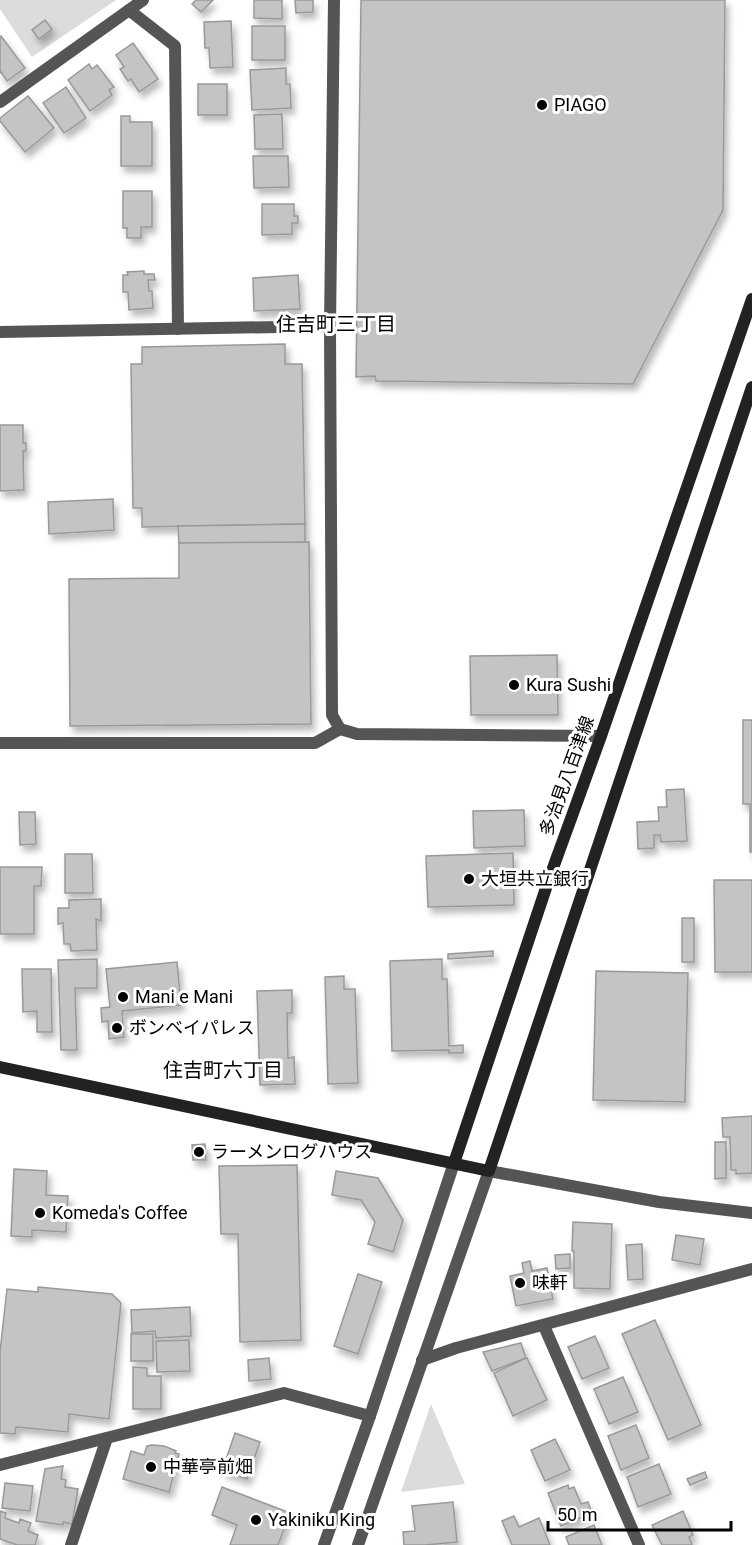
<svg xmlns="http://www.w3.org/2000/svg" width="752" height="1545" font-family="Roboto,'Noto Sans JP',sans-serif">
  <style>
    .green { fill: #dcdcdc }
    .building { fill: #c4c4c4; stroke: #999; stroke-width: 1.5; filter: url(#shadow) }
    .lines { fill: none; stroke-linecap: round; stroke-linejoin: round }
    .minor { stroke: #555; stroke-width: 12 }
    .tertiary { stroke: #555; stroke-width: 12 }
    .secondary { stroke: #222; stroke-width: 12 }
    .poi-dot { fill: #000; stroke: #fff; stroke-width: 2 }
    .labels { text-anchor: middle; stroke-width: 6; stroke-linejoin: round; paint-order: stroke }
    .poi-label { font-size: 18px; fill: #000; stroke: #fff; text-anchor: start }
    .street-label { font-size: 18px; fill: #000; stroke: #fff }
    .neighbourhood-label { font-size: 20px; fill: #000; stroke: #fff }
  </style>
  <defs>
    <filter id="shadow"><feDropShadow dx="3.5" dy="6" stdDeviation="3" flood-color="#0004"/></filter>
  </defs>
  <rect width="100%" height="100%" fill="#fff"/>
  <g class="green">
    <polygon points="0,0 116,0 32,57 0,9"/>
    <polygon points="431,1404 465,1484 401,1492"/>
  </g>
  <g class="building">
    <polygon points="196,0 213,0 201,12 192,4"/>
    <polygon points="254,0 282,0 282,19 254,18"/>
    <polygon points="295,0 313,0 313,12 296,13"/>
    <polygon points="361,0 725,0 723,210 633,384 376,381 375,376 356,377"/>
    <polygon points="45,20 52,29 39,39 32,30"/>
    <polygon points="231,21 233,67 210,68 209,48 205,48 204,22"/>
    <rect x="252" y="26" width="33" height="34"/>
    <polygon points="1,36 25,68 7,81 1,72 0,73 0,37"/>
    <polygon points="133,43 158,79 139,92 131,79 128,81 120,69 124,67 116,55"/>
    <polygon points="89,64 92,69 97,65 114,87 109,90 112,95 90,111 68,80"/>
    <polygon points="286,68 286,84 290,84 291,108 252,110 250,70"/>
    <rect x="198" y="84" width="29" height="31"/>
    <polygon points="66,87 86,118 64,133 43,103"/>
    <polygon points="28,96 54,128 25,152 0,121 0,118"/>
    <polygon points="282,114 283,149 255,149 254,115"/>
    <polygon points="121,116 130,116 130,122 152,122 152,166 121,166"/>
    <polygon points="253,156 288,156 289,187 254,188"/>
    <polygon points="123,191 152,191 152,227 141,227 141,238 127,238 127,228 123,228"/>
    <polygon points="262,204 294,204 294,216 298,216 298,223 292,223 292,234 262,235"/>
    <polygon points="144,271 144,274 154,274 155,280 148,280 149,291 152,291 153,308 129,310 128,292 123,292 123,275 128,275 127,272"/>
    <polygon points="298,275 300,309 254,311 253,278"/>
    <polygon points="285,344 285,364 302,364 305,524 142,527 142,508 133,508 131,364 142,364 142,347"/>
    <polygon points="0,425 23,425 23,443 26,443 26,451 23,451 24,490 0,491"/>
    <polygon points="113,499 114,530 49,534 48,502"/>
    <polygon points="305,524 305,543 179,543 178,526"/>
    <polygon points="309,542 311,724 70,726 69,579 179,578 179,543"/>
    <polygon points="557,655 558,715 471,715 470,656"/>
    <polygon points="743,720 752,720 752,852 750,852 750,804 743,804"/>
    <polygon points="684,789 687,841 661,842 660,835 654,835 654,848 638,849 637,822 659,821 658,807 667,807 666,790"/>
    <polygon points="524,810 525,846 474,848 473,811"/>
    <polygon points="19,812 35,812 36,844 20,845"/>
    <polygon points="513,853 514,905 428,907 426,856"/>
    <polygon points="65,854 92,854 93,893 65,893"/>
    <polygon points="0,867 42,867 41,886 34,886 34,934 0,934"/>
    <polygon points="714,880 752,880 752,972 715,972"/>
    <polygon points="101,899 101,921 96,919 97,950 71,951 70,944 64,944 63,923 58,924 58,908 69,908 69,900"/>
    <rect x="682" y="918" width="12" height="44"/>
    <polygon points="493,951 493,956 448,959 448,954"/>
    <polygon points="97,959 97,988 75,988 77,1050 61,1050 58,960"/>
    <polygon points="442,959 442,979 447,979 449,1046 463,1045 463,1053 449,1053 449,1050 392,1051 390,961"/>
    <polygon points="177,962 181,1005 122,1011 124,1037 109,1039 108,1021 102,1022 101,1008 110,1007 106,969"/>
    <polygon points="22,969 51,969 52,1032 37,1032 37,1011 23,1012"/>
    <polygon points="596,971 688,973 685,1102 593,1100"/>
    <polygon points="344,976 344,989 355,989 358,1083 328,1084 325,977"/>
    <polygon points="292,990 292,1013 287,1013 288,1058 294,1057 295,1084 260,1085 257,991"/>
    <polygon points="752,1116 752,1173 736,1174 736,1170 731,1170 730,1137 723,1137 722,1118"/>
    <polygon points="715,1142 726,1142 726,1178 715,1179"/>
    <polygon points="205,1144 206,1160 193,1160 192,1145"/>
    <polygon points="297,1165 301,1340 240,1342 238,1234 221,1234 219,1166"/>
    <polygon points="14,1169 47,1171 46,1195 68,1196 66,1232 32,1230 32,1237 11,1236"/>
    <polygon points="336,1171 378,1178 403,1220 393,1252 368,1244 375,1222 361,1200 332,1195"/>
    <polygon points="573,1222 612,1224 610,1289 574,1288 574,1251 572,1251"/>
    <polygon points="676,1235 704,1239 700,1265 672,1260"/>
    <polygon points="642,1244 643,1279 628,1280 626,1245"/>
    <polygon points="570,1254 570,1268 556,1269 555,1255"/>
    <polygon points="530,1261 532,1271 547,1268 553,1299 516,1306 510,1276 524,1273 522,1263"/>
    <polygon points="358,1274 382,1282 358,1354 334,1346"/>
    <polygon points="38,1287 112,1294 121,1303 109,1419 69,1414 68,1432 16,1427 15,1434 0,1433 0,1352 7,1289 38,1292"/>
    <polygon points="190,1307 191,1336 156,1338 155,1331 132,1333 131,1310"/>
    <polygon points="655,1320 701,1425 668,1440 622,1334"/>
    <rect x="131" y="1334" width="22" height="27"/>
    <polygon points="595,1336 609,1368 582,1379 568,1347"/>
    <polygon points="189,1340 190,1371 157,1372 156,1341"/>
    <polygon points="521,1343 526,1358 492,1371 483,1352"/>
    <polygon points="269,1358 271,1379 249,1381 248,1360"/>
    <polygon points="526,1358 527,1358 547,1400 513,1416 494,1373"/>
    <polygon points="133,1367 147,1368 147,1376 161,1376 161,1409 133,1409"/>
    <polygon points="623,1377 638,1412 609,1424 594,1389"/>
    <polygon points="636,1425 649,1458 621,1470 608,1436"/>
    <polygon points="235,1433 260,1442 247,1479 222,1471"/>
    <polygon points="555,1439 570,1470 545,1481 531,1450"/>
    <polygon points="152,1445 164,1446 176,1451 175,1453 179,1454 169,1492 123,1479 131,1451 144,1455 147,1446"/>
    <polygon points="659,1464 671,1494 638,1507 627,1477"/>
    <polygon points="63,1466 61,1479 66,1480 65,1487 78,1489 72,1524 63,1522 63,1525 36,1521 45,1469"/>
    <polygon points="705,1472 707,1478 690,1485 687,1479"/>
    <polygon points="5,1483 33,1486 30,1511 2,1508"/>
    <polygon points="568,1485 569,1489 574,1487 581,1504 588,1502 592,1513 561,1526 548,1493"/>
    <polygon points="222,1487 290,1513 278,1545 230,1545 237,1525 212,1515"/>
    <polygon points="453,1502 457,1542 425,1545 404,1545 403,1532 415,1531 412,1506"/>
    <polygon points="0,1511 6,1513 5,1518 19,1523 20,1519 31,1523 28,1531 38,1535 35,1545 17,1545 0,1539"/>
    <polygon points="683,1511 693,1535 689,1537 692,1545 662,1545 652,1525"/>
    <polygon points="514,1516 519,1527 539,1518 550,1545 512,1545 502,1521"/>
    <polygon points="594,1525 602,1545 569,1545 566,1537"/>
  </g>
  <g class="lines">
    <g class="minor">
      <polyline points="129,10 175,46 178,329"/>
      <polyline points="0,102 143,0"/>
      <polyline points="0,332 330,326"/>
      <polyline points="0,743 315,743 340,729"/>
      <polyline points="544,1326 639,1545"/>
      <polyline points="422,1360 456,1348 752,1269"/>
      <polyline points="0,1465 284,1393 370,1416"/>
      <polyline points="71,1545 107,1438"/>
    </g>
    <g class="tertiary">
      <polyline points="334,0 330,326 332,715 340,729 357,734 601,736"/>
      <polyline points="324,1545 370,1416 454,1163"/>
      <polyline points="358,1545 489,1171 659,1202 752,1213"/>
    </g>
    <g class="secondary">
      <polyline points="0,1067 489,1171 752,387"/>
      <polyline points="454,1163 549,879 601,736 752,299"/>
    </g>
  </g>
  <g class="poi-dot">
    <circle cx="542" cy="105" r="6"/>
    <circle cx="514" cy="685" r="6"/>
    <circle cx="469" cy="879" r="6"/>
    <circle cx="123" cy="997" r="6"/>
    <circle cx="117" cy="1028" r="6"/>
    <circle cx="199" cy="1152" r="6"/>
    <circle cx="40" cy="1213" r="6"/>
    <circle cx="520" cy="1283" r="6"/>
    <circle cx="151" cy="1467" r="6"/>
    <circle cx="256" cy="1520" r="6"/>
  </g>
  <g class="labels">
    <g class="poi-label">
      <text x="554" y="111">PIAGO</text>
      <text x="526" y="691">Kura Sushi</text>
      <text x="481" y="885">大垣共立銀行</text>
      <text x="135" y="1003">Mani e Mani</text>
      <text x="129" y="1034">ボンベイパレス</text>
      <text x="211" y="1158">ラーメンログハウス</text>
      <text x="52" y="1219">Komeda's Coffee</text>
      <text x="532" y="1289">味軒</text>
      <text x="163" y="1473">中華亭前畑</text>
      <text x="268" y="1526">Yakiniku King</text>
    </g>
    <g class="street-label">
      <text transform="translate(567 776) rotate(-70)" y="6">多治見八百津線</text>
    </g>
    <g class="neighbourhood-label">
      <text x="336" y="331">住吉町三丁目</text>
      <text x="223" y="1077">住吉町六丁目</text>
    </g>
  </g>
  <path d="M548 1521v9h183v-9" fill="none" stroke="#000000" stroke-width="3"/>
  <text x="557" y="1521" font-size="18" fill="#000000" stroke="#ffffff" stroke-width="4.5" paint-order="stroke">50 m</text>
</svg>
